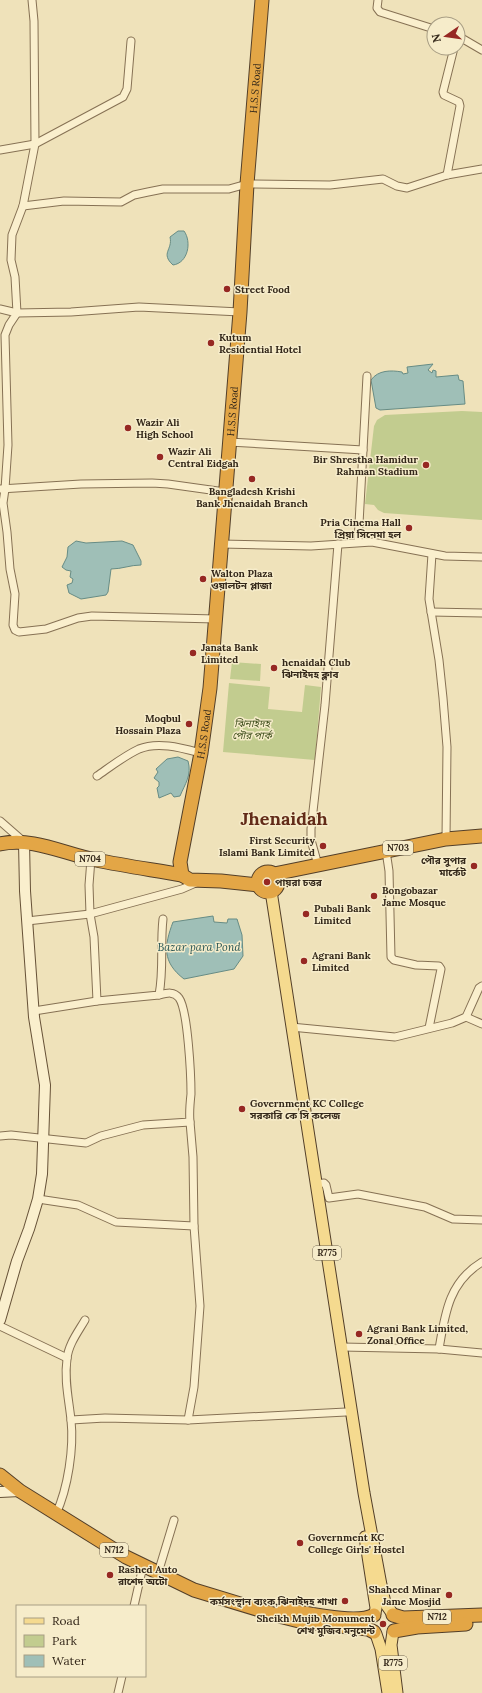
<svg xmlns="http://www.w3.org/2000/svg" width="482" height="1693" font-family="Lora,'Noto Sans Bengali',serif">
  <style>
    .green { fill: #c2cc8f }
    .water { fill: #9fbfb7; stroke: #678c85 }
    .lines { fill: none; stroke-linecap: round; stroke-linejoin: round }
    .street-casing { stroke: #867154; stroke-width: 9 }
    .secondary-casing { stroke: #675238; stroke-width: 12 }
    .primary-casing { stroke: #533f29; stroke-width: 13 }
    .highway-casing { stroke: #533f29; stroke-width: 15 }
    .street { stroke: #faefcd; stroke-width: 7 }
    .secondary { stroke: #faefcd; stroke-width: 10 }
    .primary { stroke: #f5da8f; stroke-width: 11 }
    .highway { stroke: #e3a646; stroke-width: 13 }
    .poi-dot { fill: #962823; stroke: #f6ecca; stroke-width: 1.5 }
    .labels { text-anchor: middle; stroke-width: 3; stroke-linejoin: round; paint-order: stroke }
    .shield { fill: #f6ecca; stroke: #6e634f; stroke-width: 1 }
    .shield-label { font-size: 9px; font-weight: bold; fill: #34281a }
    .street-label { font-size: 10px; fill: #34281a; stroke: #f6ecca }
    .poi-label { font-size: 10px; font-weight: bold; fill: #34281a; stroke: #f6ecca; text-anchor: start }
    .park-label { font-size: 10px; font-style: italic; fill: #425120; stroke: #f6ecca }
    .water-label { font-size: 11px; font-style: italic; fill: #285554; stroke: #f6ecca }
    .town-label { font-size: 18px; font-weight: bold; fill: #622b18; stroke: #f6ecca }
  </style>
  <rect width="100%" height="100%" fill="#efe2ba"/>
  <g class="green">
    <polygon points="462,411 482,412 482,520 384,513 378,510 374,505 365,504 374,426 377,420 385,415"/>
    <polygon points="232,662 261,664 260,681 230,679"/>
    <polygon points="229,683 270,687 268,709 302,712 305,685 321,687 315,760 223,752"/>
  </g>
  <g class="water">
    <path d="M178 231H184C192 242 188 263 173 265 160 253 173 250 170 237Z"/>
    <path d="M433 364 428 370 432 373 433 370 436 371V377L458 375 459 380 463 381 465 404 380 410 376 408 371 380C378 370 391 370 402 372L403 374 408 373 407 367Z"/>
    <path d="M76 541 86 543 122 541 133 545 141 561V565C130 565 122 569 111 569L108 592 106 595 81 599 69 593 67 585 72 583 73 579 70 577 71 571 66 570 62 567 67 557 68 547Z"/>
    <path d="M178 757 188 761C192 775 185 784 180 796L174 797 171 793 159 798 157 788 159 786V782L154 778 158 772 156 769 167 759Z"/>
    <path d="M213 916 214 922 227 923 228 919H237L242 935 243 956 234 969 184 979C162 962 164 946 173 922Z"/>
  </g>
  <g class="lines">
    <g class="street-casing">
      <g id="street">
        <polyline points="32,0 34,21 35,144 23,206 12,235 11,260 15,277 17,313 71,312 139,307 240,312"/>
        <polyline points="378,0 377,8 380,12 434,29"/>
        <polyline points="458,36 482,50"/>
        <polyline points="0,150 35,144 123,97 127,89 131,41"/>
        <polyline points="447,175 460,106 459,102 444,95 443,92 454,48"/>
        <polyline points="23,206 64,201 121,202 134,195 148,192 163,189 229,189 247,184 330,185 383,179 397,186 407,188 447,175 482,169"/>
        <polyline points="0,309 17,313 9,325 5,335 8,445 5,489 3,503 7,532 10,569 15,594 13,625 15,630 19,632 46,629 78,618 92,616 216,619"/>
        <polyline points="229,442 363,450 358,542"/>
        <polyline points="363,450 367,376"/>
        <polyline points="0,489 81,484 152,483 168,484 225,492"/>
        <polyline points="221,544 311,546 372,542 445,556 482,557"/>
        <polyline points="432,554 429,599 439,660 443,698 447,747 446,839"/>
        <polyline points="431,612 482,613"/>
        <path d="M97 776C110 767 124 756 139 749 158 741 182 748 201 753"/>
        <polyline points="0,821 24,842"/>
        <polyline points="386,851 389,871 391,957 394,960 416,965 439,966 441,969 429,1028"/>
        <polyline points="91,859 89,885 90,914 94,937 97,1001"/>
        <polyline points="318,865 311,840 311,829 325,705 338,544"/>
        <polyline points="27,921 90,914 182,889 198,882"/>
        <path d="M34 1011 97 1001 159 995C164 969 160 945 163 919"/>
        <polyline points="466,1017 482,1024"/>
        <polyline points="291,1027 395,1037 452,1023 466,1017 479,988 482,986"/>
        <path d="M0 1136 11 1135 86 1143 101 1136 143 1125 190 1122C189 1112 190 1103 191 1094 191 1077 188 1010 179 998 174 991 167 993 159 995"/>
        <polyline points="316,1184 324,1183 326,1185 329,1198 358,1194 425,1207 453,1219 482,1220"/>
        <polyline points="38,1199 78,1205 116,1222 194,1226"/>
        <polyline points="0,1326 67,1358"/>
        <polyline points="342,1347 439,1349 482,1353"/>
        <path d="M439 1349C445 1313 449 1282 482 1262"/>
        <polyline points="71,1420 105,1418 188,1420 346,1412"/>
        <polyline points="188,1420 194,1387 200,1306 194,1226 193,1157 190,1122"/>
        <path d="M56 1514C68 1488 74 1448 71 1420 69 1400 64 1380 67 1359 68 1345 78 1332 85 1320"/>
        <polyline points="158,1573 174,1520"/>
        <polyline points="134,1606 143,1566"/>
        <polyline points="118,1693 122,1676"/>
      </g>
    </g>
    <g class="secondary-casing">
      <g id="secondary">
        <polyline points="0,1320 17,1261 29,1229 38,1199 42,1174 45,1085 34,1017 25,891 24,842"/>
        <polyline points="0,1492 20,1491"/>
      </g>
    </g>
    <g class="primary-casing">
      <g id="primary">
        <polyline points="271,891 364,1493 381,1585 385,1603 392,1613"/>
        <polyline points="365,1537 376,1608 375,1613"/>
        <polyline points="393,1632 391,1645 397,1693"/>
        <polyline points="376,1634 381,1649 388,1693"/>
      </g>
    </g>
    <g class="highway-casing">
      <g id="highway">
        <path d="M0 844C34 837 64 854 96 860 125 866 154 870 182 875"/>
        <circle cx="268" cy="882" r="10"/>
        <polyline points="274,874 446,839 482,836"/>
        <path id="s1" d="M259 885 221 881 190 880 182 875 180 862 201 753 210 688 240 312 247 184 262 0"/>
        <polyline points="0,1475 20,1491 126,1557 194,1590 283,1617 303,1622 368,1629 374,1632"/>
        <path d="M283 1609C303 1613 357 1625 374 1615"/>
        <polyline points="393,1615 403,1618 482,1615"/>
        <polyline points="394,1631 417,1627 466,1624"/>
      </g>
    </g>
    <use href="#street" class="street"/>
    <use href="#secondary" class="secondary"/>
    <use href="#primary" class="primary"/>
    <use href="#highway" class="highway"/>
  </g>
  <g class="poi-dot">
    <circle cx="227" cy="289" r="4"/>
    <circle cx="211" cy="343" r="4"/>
    <circle cx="128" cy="428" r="4"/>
    <circle cx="160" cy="457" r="4"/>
    <circle cx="426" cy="465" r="4"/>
    <circle cx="252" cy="479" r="4"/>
    <circle cx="409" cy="528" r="4"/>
    <circle cx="203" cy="579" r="4"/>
    <circle cx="193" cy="653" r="4"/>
    <circle cx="274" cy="668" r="4"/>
    <circle cx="189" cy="724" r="4"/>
    <circle cx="323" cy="846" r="4"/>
    <circle cx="474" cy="866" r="4"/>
    <circle cx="267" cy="882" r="4"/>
    <circle cx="374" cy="896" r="4"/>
    <circle cx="306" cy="914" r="4"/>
    <circle cx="304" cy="961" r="4"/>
    <circle cx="242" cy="1109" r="4"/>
    <circle cx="359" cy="1334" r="4"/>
    <circle cx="300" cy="1543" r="4"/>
    <circle cx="110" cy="1575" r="4"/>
    <circle cx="449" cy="1595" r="4"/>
    <circle cx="345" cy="1601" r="4"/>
    <circle cx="383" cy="1624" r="4"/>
  </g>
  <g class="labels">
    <g class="shield">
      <rect x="383" y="841" width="30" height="14" rx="3"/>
      <rect x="75" y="852" width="30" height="14" rx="3"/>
      <rect x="313" y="1246" width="28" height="14" rx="3"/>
      <rect x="100" y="1543" width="28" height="14" rx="3"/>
      <rect x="423" y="1610" width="28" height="14" rx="3"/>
      <rect x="379" y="1656" width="28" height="14" rx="3"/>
    </g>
    <g class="shield-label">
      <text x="398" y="851">N703</text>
      <text x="90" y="862">N704</text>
      <text x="327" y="1256">R775</text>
      <text x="114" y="1553">N712</text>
      <text x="437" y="1620">N712</text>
      <text x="393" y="1666">R775</text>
    </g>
    <g class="street-label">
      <text dy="4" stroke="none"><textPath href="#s1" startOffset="870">H.S.S Road</textPath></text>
      <text dy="4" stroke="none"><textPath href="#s1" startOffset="546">H.S.S Road</textPath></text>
      <text dy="4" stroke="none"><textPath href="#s1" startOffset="222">H.S.S Road</textPath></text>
    </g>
    <g class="poi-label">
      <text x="235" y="293">Street Food</text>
      <text x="219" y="341">Kutum<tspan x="219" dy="12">Residential Hotel</tspan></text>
      <text x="136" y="426">Wazir Ali<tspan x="136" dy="12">High School</tspan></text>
      <text x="168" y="455">Wazir Ali<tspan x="168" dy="12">Central Eidgah</tspan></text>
      <text x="418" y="463" text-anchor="end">Bir Shrestha Hamidur<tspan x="418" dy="12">Rahman Stadium</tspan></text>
      <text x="252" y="495" text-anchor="middle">Bangladesh Krishi<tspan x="252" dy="12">Bank Jhenaidah Branch</tspan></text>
      <text x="401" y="526" text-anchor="end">Pria Cinema Hall<tspan x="401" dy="12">প্রিয়া সিনেমা হল</tspan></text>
      <text x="211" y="577">Walton Plaza<tspan x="211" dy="12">ওয়ালটন প্লাজা</tspan></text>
      <text x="201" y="651">Janata Bank<tspan x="201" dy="12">Limited</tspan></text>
      <text x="282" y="666">henaidah Club<tspan x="282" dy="12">ঝিনাইদহ ক্লাব</tspan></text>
      <text x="181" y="722" text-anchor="end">Moqbul<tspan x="181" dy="12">Hossain Plaza</tspan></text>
      <text x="315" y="844" text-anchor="end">First Security<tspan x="315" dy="12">Islami Bank Limited</tspan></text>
      <text x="466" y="864" text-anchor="end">পৌর সুপার<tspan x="466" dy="12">মার্কেট</tspan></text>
      <text x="275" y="886">পায়রা চত্তর</text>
      <text x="382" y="894">Bongobazar<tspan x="382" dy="12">Jame Mosque</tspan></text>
      <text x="314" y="912">Pubali Bank<tspan x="314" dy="12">Limited</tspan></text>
      <text x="312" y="959">Agrani Bank<tspan x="312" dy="12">Limited</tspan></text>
      <text x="250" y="1107">Government KC College<tspan x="250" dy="12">সরকারি কে সি কলেজ</tspan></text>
      <text x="367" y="1332">Agrani Bank Limited,<tspan x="367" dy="12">Zonal Office</tspan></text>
      <text x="308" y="1541">Government KC<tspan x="308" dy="12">College Girls' Hostel</tspan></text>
      <text x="118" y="1573">Rashed Auto<tspan x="118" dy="12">রাশেদ অটো</tspan></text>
      <text x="441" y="1593" text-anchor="end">Shaheed Minar<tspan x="441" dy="12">Jame Mosjid</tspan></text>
      <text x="337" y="1605" text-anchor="end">কর্মসংস্থান ব্যংক,ঝিনাইদহ শাখা</text>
      <text x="375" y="1622" text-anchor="end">Sheikh Mujib Monument<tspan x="375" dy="12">শেখ মুজিব মনুমেন্ট</tspan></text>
    </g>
    <g class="park-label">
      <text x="252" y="727">ঝিনাইদহ<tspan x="252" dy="12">পৌর পার্ক</tspan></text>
    </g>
    <g class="water-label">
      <text x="199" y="951">Bazar para Pond</text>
    </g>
    <g class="town-label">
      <text x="284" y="825">Jhenaidah</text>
    </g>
  </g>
  <rect x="16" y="1605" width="130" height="72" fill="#f6ecca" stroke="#a89e84"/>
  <rect x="24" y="1618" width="20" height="6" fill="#f5da8f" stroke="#a89e84"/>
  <text x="52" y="1625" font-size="12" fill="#34281a">Road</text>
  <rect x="24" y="1635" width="20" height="12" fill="#c2cc8f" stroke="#a89e84"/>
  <text x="52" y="1645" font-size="12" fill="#34281a">Park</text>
  <rect x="24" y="1655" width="20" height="12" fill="#9fbfb7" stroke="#a89e84"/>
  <text x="52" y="1665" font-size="12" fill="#34281a">Water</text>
  <g transform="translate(446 36) rotate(257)"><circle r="19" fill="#f6ecca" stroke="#a89e84"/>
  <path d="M0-3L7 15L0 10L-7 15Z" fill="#962823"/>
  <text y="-6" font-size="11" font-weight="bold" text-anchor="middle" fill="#34281a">N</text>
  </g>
</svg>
